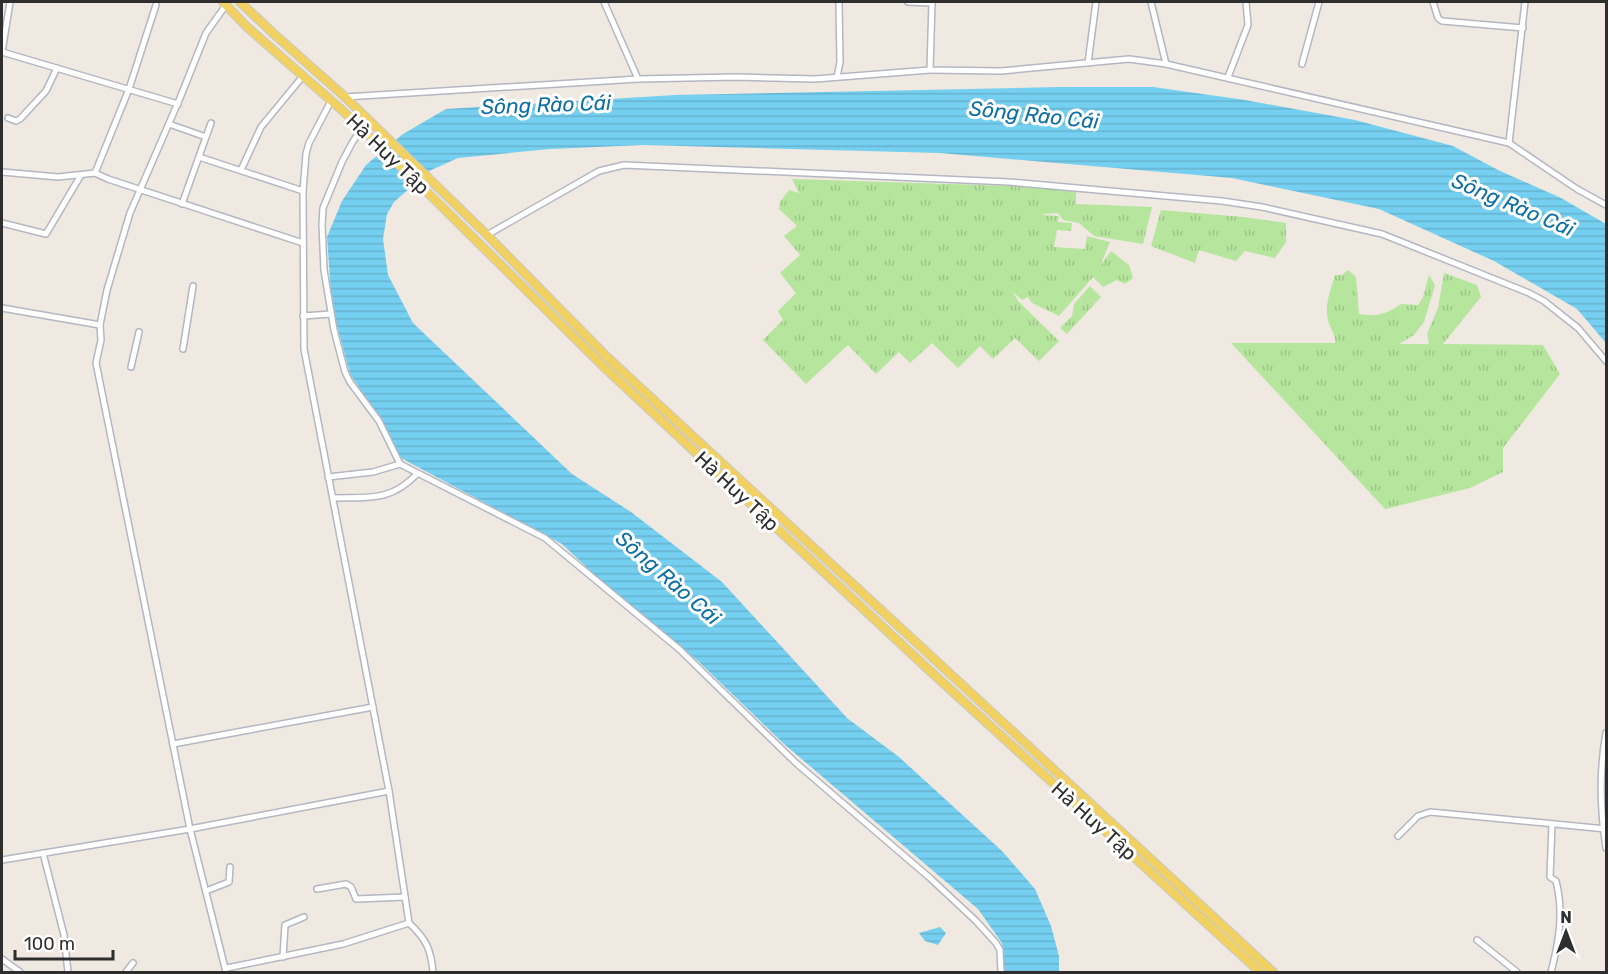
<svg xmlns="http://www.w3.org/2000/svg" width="1608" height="974" font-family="Rubik,sans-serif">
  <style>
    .grass { fill: url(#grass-tufts) }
    .water { fill: url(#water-rules) }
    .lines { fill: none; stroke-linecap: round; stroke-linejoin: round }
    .street-casing { stroke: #b4b7c1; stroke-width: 8 }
    .primary-casing { stroke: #c9c9c9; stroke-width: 10 }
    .street { stroke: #fff; stroke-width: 5 }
    .primary { stroke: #f2d163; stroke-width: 8 }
    .labels { text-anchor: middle; stroke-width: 6; stroke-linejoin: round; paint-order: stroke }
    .street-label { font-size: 20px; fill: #2e2e2e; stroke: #fff }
    .water-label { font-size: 21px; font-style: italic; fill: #0d6fa3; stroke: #fff }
  </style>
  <defs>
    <pattern id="grass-tufts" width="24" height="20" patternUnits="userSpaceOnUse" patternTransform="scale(1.5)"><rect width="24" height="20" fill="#b6e59e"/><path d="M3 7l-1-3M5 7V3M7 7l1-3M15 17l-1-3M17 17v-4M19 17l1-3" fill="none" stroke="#9dc588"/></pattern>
    <pattern id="water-rules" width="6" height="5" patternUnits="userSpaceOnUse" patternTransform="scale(1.5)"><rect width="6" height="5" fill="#75cff0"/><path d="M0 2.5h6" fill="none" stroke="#66b2ce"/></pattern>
  </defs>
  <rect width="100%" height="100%" fill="#efe9e1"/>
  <g class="grass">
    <polygon points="792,179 1076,188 1076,204 1152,207 1143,244 1094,236 1079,223 1063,220 1058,213 1043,214 1043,215 1059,216 1058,222 1072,223 1071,231 1057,230 1054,247 1085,249 1087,236 1110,242 1100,266 1111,251 1129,265 1133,278 1125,284 1117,280 1103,287 1093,277 1059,316 1032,303 1028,297 1022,300 1013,292 1018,301 1059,341 1039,361 1015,338 993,359 980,346 958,368 932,343 910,363 899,352 876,374 848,345 806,384 763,340 783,320 778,311 796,293 780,273 800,255 784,236 797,226 779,209 780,202 789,190 799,193"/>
    <polygon points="1161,210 1243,217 1286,223 1286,242 1275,258 1245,251 1236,261 1199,250 1195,263 1151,246"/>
    <path d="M1348 270 1356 277 1359 314C1376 317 1387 314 1401 304L1418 305 1423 297 1429 275 1435 285 1424 322 1414 335 1399 344H1429L1427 334 1438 308 1444 273 1477 285 1481 297 1443 344 1543 345 1560 374 1503 448V472L1470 488 1385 509 1231 343H1335C1336 334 1330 329 1328 320 1324 306 1331 289 1335 275H1342Z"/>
    <polygon points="1090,286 1101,297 1067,334 1060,328 1072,316 1074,304"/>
  </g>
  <g class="water">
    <polygon points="1061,87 1153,87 1245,100 1355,120 1453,146 1498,170 1561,198 1606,224 1606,343 1577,309 1494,261 1379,209 1232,178 940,153 644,145 550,149 458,158 429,171 394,202 387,214 383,239 388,275 413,323 572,474 631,512 722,582 847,718 899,757 1002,851 1035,889 1051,926 1059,956 1059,972 1004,972 1002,943 978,909 784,744 698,661 615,594 562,544 399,457 381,420 350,374 332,307 327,237 342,201 366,165 403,134 446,109 675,95"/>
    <polygon points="940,927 946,933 938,945 925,941 919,933"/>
  </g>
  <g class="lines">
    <g class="street-casing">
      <g id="street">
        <polyline points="604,2 638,79"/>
        <polyline points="908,2 932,3"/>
        <polyline points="932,2 930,70 1001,71 1129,59 1166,64 1509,143 1577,189 1606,205"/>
        <polyline points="1151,2 1166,64"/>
        <polyline points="1433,2 1438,18 1442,21 1523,28"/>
        <polyline points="226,5 206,33 180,98 130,213 107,290 100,325 101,340 96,363 190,829 226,972"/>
        <polyline points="2,52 178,104"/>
        <polyline points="2,52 10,2"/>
        <polyline points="1088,63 1096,2"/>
        <polyline points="1302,64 1319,2"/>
        <polyline points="837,77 840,62 839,2"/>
        <polyline points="1228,77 1248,25 1246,2"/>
        <polyline points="345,97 638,79 736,77 815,79 930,70"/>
        <polyline points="8,118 16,121 20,119 46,91 57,68"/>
        <polyline points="367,120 352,143 342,162 323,208 322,225 324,270 334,330 345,372 350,382 379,421 400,464 545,538 679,649 796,763 930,878 976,921 996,943 1000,950 1001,972"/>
        <polyline points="169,124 206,137"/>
        <polyline points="1509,143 1525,2"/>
        <polyline points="199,157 303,191"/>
        <polyline points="241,170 261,127 303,76"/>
        <polyline points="2,172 58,177 95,173 108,179 303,243"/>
        <polyline points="95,173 129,89 156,5"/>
        <polyline points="182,204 211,123"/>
        <polyline points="2,223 46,234 81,175"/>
        <polyline points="487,235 599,171 624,165 1009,182 1222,201 1262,207 1382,234 1529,293 1544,301 1578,328 1606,361"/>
        <polyline points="2,308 100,325"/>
        <polyline points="303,316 331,314"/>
        <polyline points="183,349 193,286"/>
        <polyline points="131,367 139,332"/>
        <polyline points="328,477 373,472 400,464"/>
        <path d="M333 498C369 497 390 502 417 474"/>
        <path d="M1606 733C1599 771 1600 809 1606 848"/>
        <polyline points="173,744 373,707"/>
        <path d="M389 791 409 923C426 939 431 949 433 972"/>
        <polyline points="1398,836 1418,816 1430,812 1606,829"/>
        <polyline points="43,853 64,935 68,972"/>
        <polyline points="2,860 190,829 389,791 304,349 303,191 306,154 309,143 331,101"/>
        <polyline points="317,889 346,884 351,887 356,899 405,897"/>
        <polyline points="206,891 229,882 230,867"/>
        <polyline points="1477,940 1517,972"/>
        <polyline points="283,957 285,925 304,917"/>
        <polyline points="2,959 20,972"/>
        <polyline points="227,968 343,944 409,923"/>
        <polyline points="126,972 133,963"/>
        <path d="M1551 972C1559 942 1564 912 1556 881L1550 877 1552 824"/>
      </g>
    </g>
    <g class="primary-casing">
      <g id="primary">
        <polyline points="223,2 247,27 343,111 427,192 605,368 929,670 1260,972"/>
        <polyline points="240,2 274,34 345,97 487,235 607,357 1273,972"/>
      </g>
    </g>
    <use href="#street" class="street"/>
    <use href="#primary" class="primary"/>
  </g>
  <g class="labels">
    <g class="street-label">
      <text transform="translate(388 154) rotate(44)" y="7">Hà Huy Tập</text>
      <text transform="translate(737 491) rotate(43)" y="7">Hà Huy Tập</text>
      <text transform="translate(1094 821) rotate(42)" y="7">Hà Huy Tập</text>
    </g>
    <g class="water-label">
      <text transform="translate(546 105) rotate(-2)" y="7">Sông Rào Cái</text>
      <text transform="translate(1034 115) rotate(6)" y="7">Sông Rào Cái</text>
      <text transform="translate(1513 205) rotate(23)" y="7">Sông Rào Cái</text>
      <text transform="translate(668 578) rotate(41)" y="7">Sông Rào Cái</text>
    </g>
  </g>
  <rect width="1608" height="974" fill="none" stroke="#2e2e2e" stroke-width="6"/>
  <g transform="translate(1566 932)" stroke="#ffffff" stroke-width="4.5" paint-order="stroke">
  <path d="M0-4.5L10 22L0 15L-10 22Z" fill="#2e2e2e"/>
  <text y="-9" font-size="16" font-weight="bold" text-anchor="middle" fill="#2e2e2e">N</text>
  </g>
  <path d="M15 950v9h98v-9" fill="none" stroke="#2e2e2e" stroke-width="3"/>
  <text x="24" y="950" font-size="18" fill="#2e2e2e" stroke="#ffffff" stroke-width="4.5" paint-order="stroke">100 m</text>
</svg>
